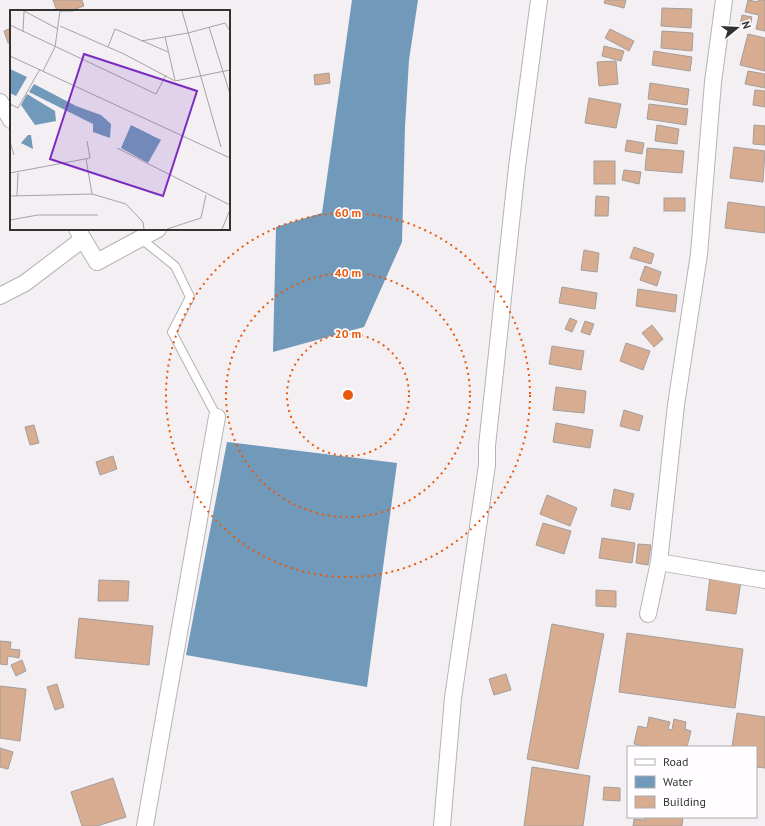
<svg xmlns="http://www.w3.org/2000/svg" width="765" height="826" font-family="'PT Sans',sans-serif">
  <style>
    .water { fill: #7199b9 }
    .building { fill: #d8ac90; stroke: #a39f9c }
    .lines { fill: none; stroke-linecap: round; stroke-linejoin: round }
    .service-casing { stroke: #b6b2b6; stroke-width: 10 }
    .minor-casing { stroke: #b6b2b6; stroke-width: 18 }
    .service { stroke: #fff; stroke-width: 8 }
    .minor { stroke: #fff; stroke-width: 16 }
    .ring { fill: none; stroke: #e8590c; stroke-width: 2; stroke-dasharray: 2 4 }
    .inset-road { fill: none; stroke: #a6a3a6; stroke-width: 1 }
    .view { fill: #7b2cbf; fill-opacity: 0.15; stroke: #7b2cbf; stroke-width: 2 }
    .inset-edge { fill: none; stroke: #333233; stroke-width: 2 }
    .centre { fill: #e8590c; stroke: #fffdff; stroke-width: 2 }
    .ring-label { font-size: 12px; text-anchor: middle; font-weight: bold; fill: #e8590c; stroke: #fffdff; stroke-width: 3.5; stroke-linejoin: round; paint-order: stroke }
  </style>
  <rect width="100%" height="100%" fill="#f3eff3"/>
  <g class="water">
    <polygon points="352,0 418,0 409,60 405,127 402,242 364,327 273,352 276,227 322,213"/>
    <polygon points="227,442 397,463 367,687 186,655"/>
  </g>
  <g class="building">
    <polygon points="53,0 82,0 84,6 70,11 57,11"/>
    <polygon points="605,0 626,0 624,8 604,3"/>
    <polygon points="748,0 758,2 758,0 765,0 765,31 756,29 759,15 745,12"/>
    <polygon points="662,8 692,9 691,28 661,26"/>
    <polygon points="742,15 752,17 750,27 740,26"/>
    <polygon points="11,28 11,42 8,43 4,31"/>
    <polygon points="610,29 634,41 629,51 605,38"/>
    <polygon points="662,31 693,33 692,51 661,48"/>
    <polygon points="748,34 765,38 765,71 740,65"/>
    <polygon points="604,46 624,51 621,61 602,56"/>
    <polygon points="654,51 692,57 690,71 652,65"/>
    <polygon points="616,61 618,84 599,86 597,62"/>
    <polygon points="748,71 765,74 765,88 745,84"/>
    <polygon points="329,73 330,83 315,85 314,75"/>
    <polygon points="650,83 689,89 687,105 648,99"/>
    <polygon points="755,90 765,91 765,107 753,105"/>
    <polygon points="589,98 621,104 616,128 585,123"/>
    <polygon points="649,104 688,109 686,125 647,119"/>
    <polygon points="657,125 679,129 677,144 655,141"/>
    <polygon points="754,125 765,126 765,145 753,144"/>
    <polygon points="627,140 644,143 642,154 625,151"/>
    <polygon points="734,147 765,151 763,182 730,178"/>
    <polygon points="647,148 684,151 682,173 645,170"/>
    <rect x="594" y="161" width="21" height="23"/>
    <polygon points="624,170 641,172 639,184 622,180"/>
    <polygon points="596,196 609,197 608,216 595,216"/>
    <rect x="664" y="198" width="21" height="13"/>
    <polygon points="728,202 765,207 765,233 725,228"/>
    <polygon points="634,247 654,254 651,264 630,258"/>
    <polygon points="584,250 599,253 597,272 581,270"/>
    <polygon points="645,266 661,272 657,286 640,280"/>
    <polygon points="562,287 597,293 595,309 559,303"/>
    <polygon points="638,289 677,295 675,312 636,306"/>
    <polygon points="570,318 577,321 572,332 565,329"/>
    <polygon points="585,321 594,324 590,335 581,332"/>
    <polygon points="652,325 663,339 654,347 642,333"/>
    <polygon points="626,343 650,351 643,370 620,361"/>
    <polygon points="552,346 584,351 581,370 549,364"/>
    <polygon points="556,387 586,391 584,413 553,410"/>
    <polygon points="624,410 643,416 639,431 620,426"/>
    <polygon points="556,423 593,430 590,448 553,442"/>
    <polygon points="34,425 39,443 30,445 25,427"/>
    <polygon points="113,456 117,469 100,475 96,462"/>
    <polygon points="614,489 634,494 630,510 611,506"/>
    <polygon points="547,495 577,508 570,526 540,514"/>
    <polygon points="543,523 571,531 564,554 536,545"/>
    <polygon points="602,538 635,543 632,563 599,558"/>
    <polygon points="638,544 651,545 648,565 636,563"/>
    <polygon points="710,577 741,581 736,614 706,610"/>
    <polygon points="99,580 129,581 128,601 98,601"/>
    <polygon points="596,590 616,591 616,607 596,606"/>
    <polygon points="79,618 153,626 149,665 75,658"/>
    <polygon points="552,624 604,634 578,769 527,759"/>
    <polygon points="627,633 743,649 735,708 619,692"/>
    <polygon points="0,641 11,642 10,649 20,650 19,658 8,656 7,665 0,664"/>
    <polygon points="22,660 26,671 16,676 11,665"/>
    <polygon points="506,674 511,690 494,695 489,679"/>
    <polygon points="57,684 64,707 55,710 47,687"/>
    <polygon points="0,686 26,689 20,741 0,738"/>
    <polygon points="737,713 765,717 765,768 756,767 756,747 732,747"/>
    <polygon points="649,717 670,722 668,729 672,730 674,719 686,722 685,729 691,731 687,747 647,747 634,744 638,726 647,728"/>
    <polygon points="0,748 13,752 8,769 0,767"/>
    <polygon points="532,767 590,776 583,826 524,826"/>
    <polygon points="113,778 126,817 97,826 82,826 71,792"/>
    <polygon points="604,787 620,788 620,801 603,800"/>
    <polygon points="645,817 683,817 682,826 633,826 634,819 644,820"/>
  </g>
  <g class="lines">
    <g class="service-casing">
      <polyline id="service" points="140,238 175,266 190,297 172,332 217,417"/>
    </g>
    <g class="minor-casing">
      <g id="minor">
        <polyline points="724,0 713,82 699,254 676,405 659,562 765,580"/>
        <polyline points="0,102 11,120"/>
        <polyline points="77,229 97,262 158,229"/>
        <polyline points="0,296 25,283 83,239"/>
        <polyline points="648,614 659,562"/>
        <polyline points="145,826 217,417"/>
        <polyline points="442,826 453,698 487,465 487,446 517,167 539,0"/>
      </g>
    </g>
    <use href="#service" class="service"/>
    <use href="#minor" class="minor"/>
  </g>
  <g class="ring">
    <circle cx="348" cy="395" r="61"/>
    <circle cx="348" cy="395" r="122"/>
    <circle cx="348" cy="395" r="182"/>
  </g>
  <g transform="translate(10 10)">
    <rect width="220" height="220" fill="#f3eff3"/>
    <path d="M0 59 17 67 6 86 0 83ZM24 74 66 96 91 105 101 114 100 128 83 122V114L19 82ZM17 84 45 101 46 111 25 115 11 95ZM121 115 151 130 138 153 111 138ZM18 125H21L23 139 11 133Z" fill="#7199b9"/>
    <path class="inset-road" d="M14 1 48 19M50 1H63M172 1 211 137M0 15 146 84 156 65M50 16 114 44 165 71 220 60M199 17 220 84M13 22 14 1M155 27 165 70M131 31 178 23 215 13 220 21M98 37 105 19 158 42M0 46 220 148M33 61 45 37 50 1M0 94 8 98 30 59M0 132 4 145M107 138 220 195M76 149 82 184M0 163 80 148 77 131M0 186 82 184 116 194 133 212 134 219M7 186 8 163M0 210 28 205H88M157 219 191 208 196 185M212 219 220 200"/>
    <path class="view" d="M74 44 187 81 153 186 40 149Z"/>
    <rect width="220" height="220" class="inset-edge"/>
  </g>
  <circle cx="348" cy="395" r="6" class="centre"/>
  <g class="ring-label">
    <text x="348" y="217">60 m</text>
    <text x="348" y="277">40 m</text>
    <text x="348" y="338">20 m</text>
  </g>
  <rect x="627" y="746" width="130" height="72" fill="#fffdff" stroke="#adacad"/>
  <rect x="635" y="759" width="20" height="6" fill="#ffffff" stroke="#adacad"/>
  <text x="663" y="766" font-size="12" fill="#333233">Road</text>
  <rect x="635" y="776" width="20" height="12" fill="#7199b9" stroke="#adacad"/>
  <text x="663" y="786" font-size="12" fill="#333233">Water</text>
  <rect x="635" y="796" width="20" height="12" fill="#d8ac90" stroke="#adacad"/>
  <text x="663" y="806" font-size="12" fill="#333233">Building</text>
  <g transform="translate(737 28) rotate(72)" stroke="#fffdff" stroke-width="3" paint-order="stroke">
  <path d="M0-3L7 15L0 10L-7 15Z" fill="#333233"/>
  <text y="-6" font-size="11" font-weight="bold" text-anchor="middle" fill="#333233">N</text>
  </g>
</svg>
